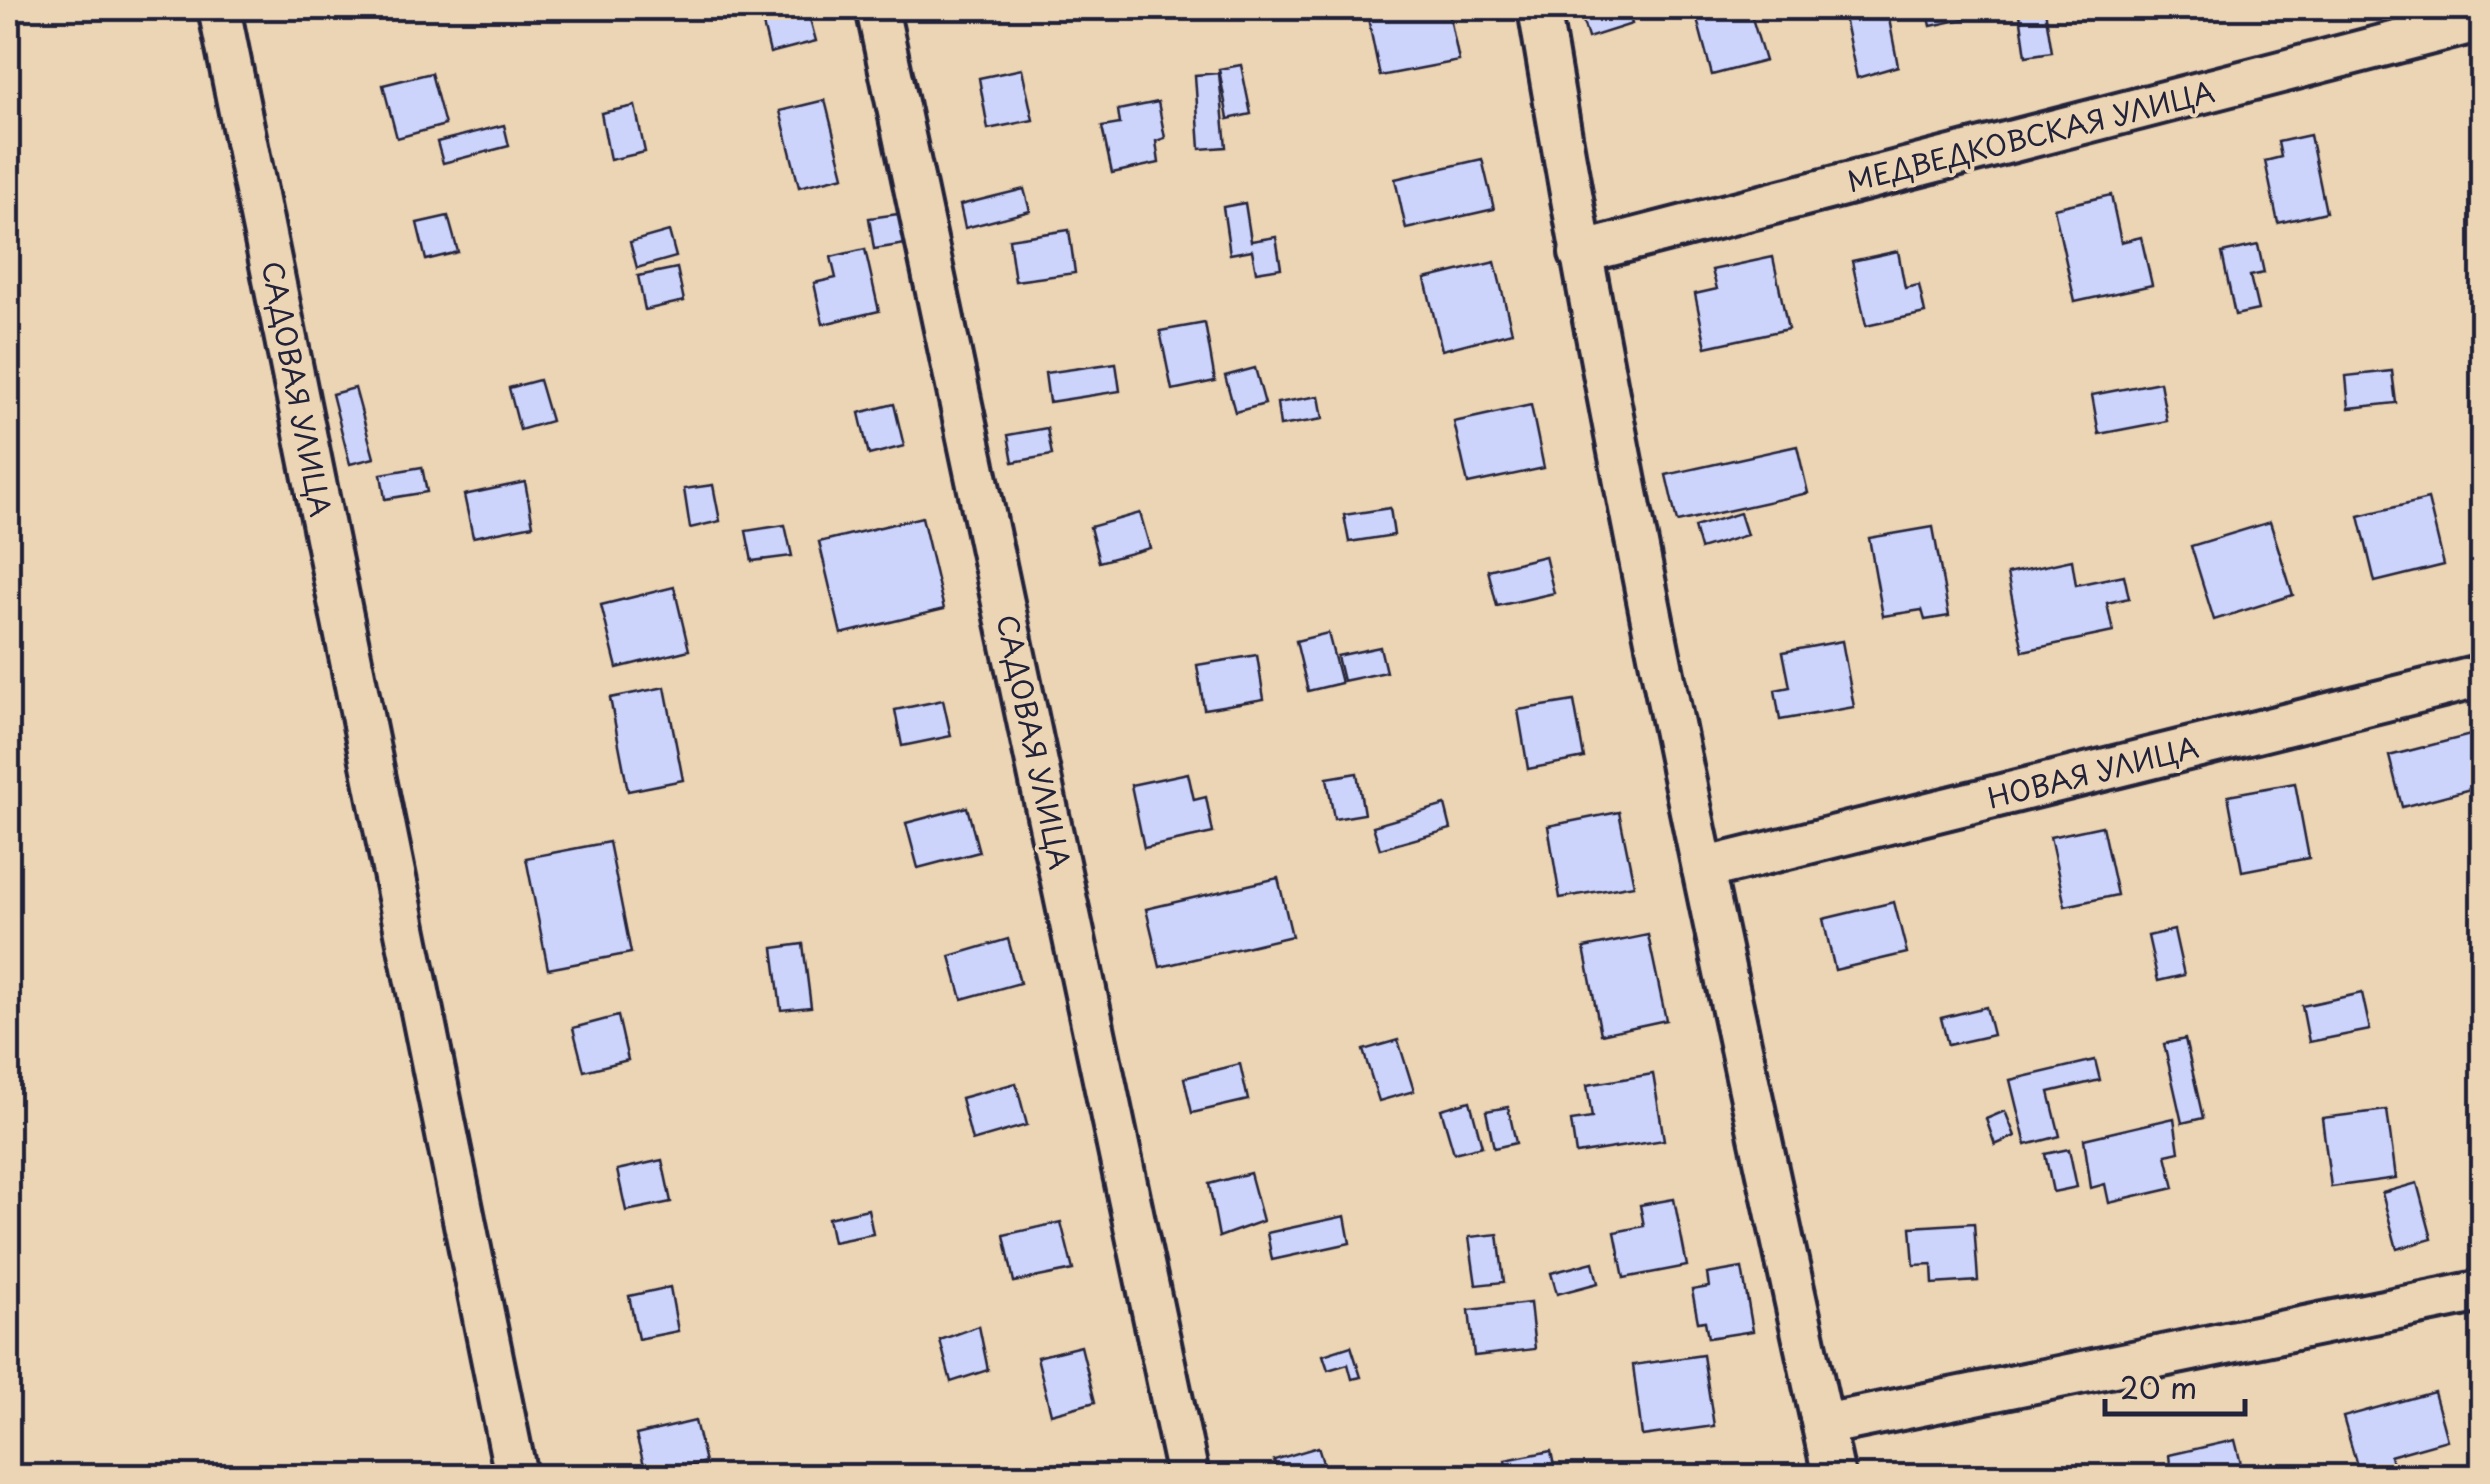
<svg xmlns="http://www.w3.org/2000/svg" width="2490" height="1484" font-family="'Playpen Sans',sans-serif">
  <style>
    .building { fill: #cdd4fc; stroke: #22223b; stroke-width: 2.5 }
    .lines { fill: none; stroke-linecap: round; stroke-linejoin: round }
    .street-casing { stroke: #22223b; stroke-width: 48 }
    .street { stroke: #ecd5b4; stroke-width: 40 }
    .labels { text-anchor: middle; stroke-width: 8; stroke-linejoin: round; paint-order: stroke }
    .street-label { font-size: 28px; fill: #22223b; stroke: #ecd5b4 }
  </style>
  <rect width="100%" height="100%" fill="#ecd5b4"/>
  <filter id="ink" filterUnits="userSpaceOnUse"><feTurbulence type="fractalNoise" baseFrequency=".01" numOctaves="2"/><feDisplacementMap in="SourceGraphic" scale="20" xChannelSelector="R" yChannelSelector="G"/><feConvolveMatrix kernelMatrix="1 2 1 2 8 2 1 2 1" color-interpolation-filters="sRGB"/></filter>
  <g filter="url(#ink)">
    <g class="building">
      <polygon points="595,8 631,8 632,13 596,18"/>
      <polygon points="759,8 807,8 816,41 770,53"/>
      <polygon points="1421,8 1448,8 1459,61 1380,76 1368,18"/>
      <polygon points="1579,8 1627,8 1632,24 1588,38"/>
      <polygon points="1694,8 1749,8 1765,61 1712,75"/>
      <polygon points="1842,8 1887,8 1898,66 1857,78"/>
      <polygon points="1927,8 2014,8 1931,26"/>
      <polygon points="2045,10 2052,52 2026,56 2020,14"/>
      <polygon points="1241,65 1251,114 1228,119 1219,69"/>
      <polygon points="1022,69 1033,120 988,129 979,78"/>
      <polygon points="431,73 445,125 397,138 383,85"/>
      <polygon points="1219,73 1226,147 1200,149 1195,75"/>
      <polygon points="825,100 844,176 799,187 780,111"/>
      <polygon points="1158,102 1165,138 1156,141 1159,163 1112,173 1102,127 1120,124 1118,110"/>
      <polygon points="635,106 645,152 610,160 601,113"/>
      <polygon points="504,125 509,146 443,163 437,142"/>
      <polygon points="2310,135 2326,212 2278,223 2265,161 2281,157 2278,142"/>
      <polygon points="1482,159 1494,209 1406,229 1395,179"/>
      <polygon points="1024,189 1030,211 965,228 960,205"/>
      <polygon points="2111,195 2121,242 2141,237 2152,285 2075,302 2054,208"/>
      <polygon points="1245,203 1251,241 1276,237 1281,268 1256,272 1252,250 1230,254 1223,207"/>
      <polygon points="913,212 918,242 874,249 869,218"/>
      <polygon points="448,216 458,252 426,260 417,223"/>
      <polygon points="1069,230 1075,273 1015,281 1009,239"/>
      <polygon points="669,231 676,257 637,268 630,242"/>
      <polygon points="2258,245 2264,273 2250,276 2258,310 2235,315 2222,253"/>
      <polygon points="865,249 879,311 823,324 814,283 836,278 831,257"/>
      <polygon points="1898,251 1905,288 1919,285 1925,313 1866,326 1852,261"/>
      <polygon points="1773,257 1788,329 1706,347 1695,294 1717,289 1712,270"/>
      <polygon points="1495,262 1512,332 1442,350 1425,279"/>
      <polygon points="677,268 684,301 645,310 638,276"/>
      <polygon points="1205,323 1215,381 1172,390 1160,331"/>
      <polygon points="1116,363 1120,391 1049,402 1045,373"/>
      <polygon points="1255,368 1265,404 1235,412 1225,376"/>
      <polygon points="2392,371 2396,403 2349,408 2346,376"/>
      <polygon points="539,380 551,421 520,430 509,388"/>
      <polygon points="2160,382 2167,421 2099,434 2092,395"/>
      <polygon points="355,388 374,458 350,464 332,394"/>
      <polygon points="1319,396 1323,419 1280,426 1277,403"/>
      <polygon points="894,404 904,446 869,455 859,413"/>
      <polygon points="1531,405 1544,468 1468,484 1454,422"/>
      <polygon points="1047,428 1052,455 1013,462 1008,435"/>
      <polygon points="1797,446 1808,493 1677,522 1666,475"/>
      <polygon points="422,467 427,492 385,499 381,474"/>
      <polygon points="525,482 533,525 473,537 464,495"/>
      <polygon points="713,485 720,521 690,528 684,489"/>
      <polygon points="2428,499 2444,565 2375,582 2359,516"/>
      <polygon points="1390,508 1394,535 1349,542 1344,515"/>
      <polygon points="1140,513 1150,548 1099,562 1090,527"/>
      <polygon points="1740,513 1747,535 1700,549 1694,527"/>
      <polygon points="922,517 944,609 841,634 819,542"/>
      <polygon points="2270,522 2293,595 2214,620 2191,546"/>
      <polygon points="785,525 792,556 752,561 746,531"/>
      <polygon points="1933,527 1949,616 1925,620 1922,610 1883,616 1869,538"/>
      <polygon points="1545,556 1554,593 1497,606 1488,570"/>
      <polygon points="2072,560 2076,585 2124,575 2129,598 2107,603 2113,632 2023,651 2007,574"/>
      <polygon points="674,587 689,650 617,668 601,605"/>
      <polygon points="1328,633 1341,683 1308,691 1296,641"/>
      <polygon points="1842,641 1854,707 1780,720 1775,690 1790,687 1783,652"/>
      <polygon points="1380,647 1386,672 1343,681 1337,656"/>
      <polygon points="1257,655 1264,699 1204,709 1197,665"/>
      <polygon points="665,687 683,780 628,791 610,698"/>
      <polygon points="943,700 951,736 902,746 895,710"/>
      <polygon points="1574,701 1584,758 1528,769 1518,710"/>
      <polygon points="2482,732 2482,786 2402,807 2389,756"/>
      <polygon points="1188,773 1194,800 1206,797 1213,833 1144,848 1131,785"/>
      <polygon points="1357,773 1364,814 1334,819 1327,778"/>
      <polygon points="2295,783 2309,858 2242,871 2228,795"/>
      <polygon points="1445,805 1451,829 1380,849 1373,826"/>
      <polygon points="967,807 979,852 918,868 906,823"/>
      <polygon points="1619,812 1634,885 1560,898 1548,826"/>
      <polygon points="2102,826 2117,895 2065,906 2050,837"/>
      <polygon points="609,842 631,953 548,969 526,858"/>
      <polygon points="1278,878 1292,936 1160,967 1146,909"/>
      <polygon points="1894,902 1907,953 1835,970 1823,919"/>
      <polygon points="2174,930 2184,975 2158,981 2148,936"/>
      <polygon points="1648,935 1666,1020 1601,1034 1584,948"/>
      <polygon points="1008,939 1020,983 962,999 950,956"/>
      <polygon points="803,944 811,1007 781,1010 773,948"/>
      <polygon points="2362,993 2370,1030 2309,1042 2302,1006"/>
      <polygon points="1986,1007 1993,1035 1948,1045 1941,1018"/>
      <polygon points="618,1016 628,1060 584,1071 573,1028"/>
      <polygon points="2185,1039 2203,1118 2182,1123 2164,1044"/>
      <polygon points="1398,1040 1414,1091 1379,1101 1363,1050"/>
      <polygon points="2095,1060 2100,1080 2049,1092 2060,1136 2026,1145 2010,1080"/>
      <polygon points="1240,1064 1248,1100 1192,1113 1184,1078"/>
      <polygon points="1653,1074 1664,1140 1576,1154 1571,1121 1592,1118 1587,1085"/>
      <polygon points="1016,1083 1027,1125 972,1141 961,1098"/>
      <polygon points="1470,1101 1482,1146 1454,1153 1441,1109"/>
      <polygon points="1508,1107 1516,1143 1494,1148 1486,1111"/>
      <polygon points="2387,1110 2396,1178 2331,1187 2322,1118"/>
      <polygon points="2005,1111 2015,1136 1995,1145 1986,1119"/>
      <polygon points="2174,1118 2179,1152 2166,1155 2174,1188 2109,1203 2105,1184 2091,1188 2084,1139"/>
      <polygon points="2069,1149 2077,1187 2053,1192 2045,1154"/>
      <polygon points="662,1160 671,1202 626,1211 617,1170"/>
      <polygon points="1250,1173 1263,1221 1219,1237 1209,1184"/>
      <polygon points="2417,1183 2432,1239 2397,1249 2382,1193"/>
      <polygon points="1674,1199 1687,1266 1624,1278 1615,1232 1644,1226 1640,1205"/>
      <polygon points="868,1209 873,1234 833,1242 828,1218"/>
      <polygon points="1345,1216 1350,1243 1272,1260 1267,1233"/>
      <polygon points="1061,1222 1073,1270 1014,1282 1004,1235"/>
      <polygon points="1974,1223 1978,1281 1933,1284 1932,1264 1914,1265 1911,1227"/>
      <polygon points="1498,1234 1504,1282 1476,1285 1469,1237"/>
      <polygon points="1593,1262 1598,1283 1557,1294 1551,1273"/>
      <polygon points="1742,1268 1753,1331 1708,1338 1705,1321 1698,1322 1692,1290 1709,1287 1707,1274"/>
      <polygon points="670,1287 678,1331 638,1339 629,1296"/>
      <polygon points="1530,1303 1535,1349 1474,1356 1469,1310"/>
      <polygon points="979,1326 988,1370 951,1382 940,1340"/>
      <polygon points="1081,1346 1095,1402 1051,1414 1037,1357"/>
      <polygon points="1351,1346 1361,1377 1352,1379 1348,1364 1328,1370 1323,1355"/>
      <polygon points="1703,1355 1714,1426 1642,1436 1633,1365"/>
      <polygon points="2434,1392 2447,1440 2390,1456 2395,1476 2360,1476 2343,1417"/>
      <polygon points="695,1421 705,1462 647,1476 636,1435"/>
      <polygon points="2235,1440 2244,1476 2154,1476 2152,1468 2170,1464 2169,1455"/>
      <polygon points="1318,1447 1327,1476 1278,1476 1274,1460"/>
      <polygon points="1551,1451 1556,1476 1508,1476 1505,1460"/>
      <polygon points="853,1467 854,1476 810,1476 809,1471"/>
    </g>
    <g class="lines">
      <g class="street-casing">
        <g id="street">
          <polyline points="219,8 516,1476"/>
          <polyline points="877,8 1188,1476"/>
          <path d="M1539 8C1621 500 1727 989 1834 1476"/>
          <polyline points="1580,253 2482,20"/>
          <polyline points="1703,869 2482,676"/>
          <polyline points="1823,1425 2482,1291"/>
        </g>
      </g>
      <use href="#street" class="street"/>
    </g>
  </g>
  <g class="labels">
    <g class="street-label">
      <text transform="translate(2031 137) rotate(-14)" y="10">МЕДВЕДКОВСКАЯ УЛИЦА</text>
      <text transform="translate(296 389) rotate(79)" y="10">САДОВАЯ УЛИЦА</text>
      <text transform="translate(1033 742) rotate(78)" y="10">САДОВАЯ УЛИЦА</text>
      <text transform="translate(2093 773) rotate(-14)" y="10">НОВАЯ УЛИЦА</text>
    </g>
  </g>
  <rect width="2490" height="1484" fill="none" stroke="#ecd5b4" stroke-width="40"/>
  <rect x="20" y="20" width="2450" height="1444" fill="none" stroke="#22223b" stroke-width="4" filter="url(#ink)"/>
  <path d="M2105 1399v15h140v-15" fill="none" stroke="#22223b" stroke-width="5"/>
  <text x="2120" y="1399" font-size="30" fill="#22223b" stroke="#ecd5b4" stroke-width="8" paint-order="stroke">20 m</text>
</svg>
